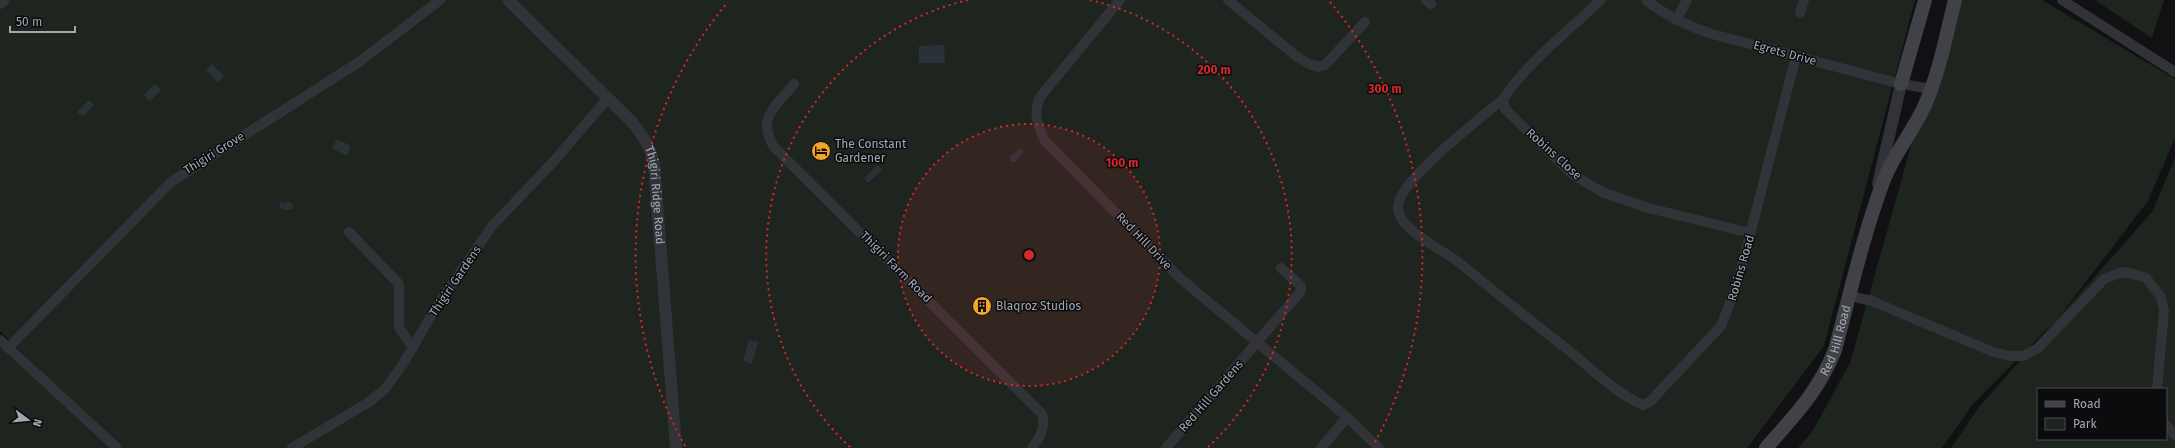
<svg xmlns="http://www.w3.org/2000/svg" width="2175" height="448" font-family="'Fira Sans',sans-serif">
  <style>
    .green { fill: #1d251e; fill-rule: evenodd }
    .water { fill: #2a3238 }
    .lines { fill: none; stroke-linecap: round; stroke-linejoin: round }
    .minor { stroke: #323338; stroke-width: 10 }
    .tertiary { stroke: #323338; stroke-width: 12 }
    .secondary { stroke: #404248; stroke-width: 14 }
    .ring { fill: none; stroke: #d62828; stroke-width: 2; stroke-dasharray: 2 4 }
    .labels { text-anchor: middle; stroke-width: 3; stroke-linejoin: round; paint-order: stroke }
    .street-label { font-size: 12px; fill: #a2a8b3; stroke: #0c0c0e }
    .poi-label { font-size: 12px; fill: #a2a8b3; stroke: #0c0c0e; text-anchor: start }
    .centre { fill: #d62828; stroke: #0c0c0e; stroke-width: 2 }
    .ring-label { font-size: 12px; text-anchor: middle; font-weight: bold; fill: #d62828; stroke: #0c0c0e; stroke-width: 3; stroke-linejoin: round; paint-order: stroke }
  </style>
  <rect width="100%" height="100%" fill="#111113"/>
  <g class="green">
    <polygon points="0,0 1915,0 1824,346 1747,448 118,448 0,331"/>
    <path d="M1952 0H2042L2175 79V138L2148 201 2059 317 2152 212 2175 158V448H1951L1979 407 2055 321 1973 404 1942 448H1798L1812 432 1850 363ZM2038 389H2166V439H2038Z"/>
    <polygon points="2095,0 2164,0 2152,38"/>
    <polygon points="0,336 111,448 0,448"/>
  </g>
  <g class="water">
    <polygon points="944,45 945,63 919,63 919,46"/>
    <polygon points="212,64 224,76 218,83 206,70"/>
    <polygon points="155,84 161,90 150,101 144,95"/>
    <polygon points="88,100 94,105 83,117 77,112"/>
    <polygon points="337,139 351,146 347,156 332,148"/>
    <polygon points="1020,148 1024,152 1015,162 1011,162 1009,157"/>
    <polygon points="878,165 882,170 868,183 864,178"/>
    <polygon points="288,201 293,204 292,209 286,210 280,208 280,202 284,203"/>
    <polygon points="749,340 758,342 752,364 743,361"/>
  </g>
  <g class="lines">
    <g class="minor">
      <path d="M1120 0 1040 97C1033 114 1037 124 1045 141L1181 279 1347 417 1379 448"/>
      <polyline points="1228,0 1296,56 1309,64 1318,67 1326,64 1365,22"/>
      <polyline points="1426,0 1431,4"/>
      <path d="M1601 0C1571 28 1525 65 1503 99L1505 109 1572 174 1602 192 1648 208 1751 233"/>
      <path d="M1646 0C1666 16 1688 26 1712 34L1901 84 1932 89"/>
      <polyline points="2062,0 2175,72"/>
      <polyline points="0,4 5,0"/>
      <polyline points="1800,13 1804,0"/>
      <polyline points="1676,20 1687,0"/>
      <path d="M794 84C776 106 756 118 774 147L1042 414C1046 428 1040 437 1032 448"/>
      <path d="M1503 99C1481 118 1401 179 1398 205 1395 228 1441 249 1457 261 1495 292 1533 323 1572 353 1594 371 1616 393 1643 405L1651 401 1658 393 1721 326 1737 285 1796 56"/>
      <polyline points="349,232 399,284 399,327 413,348"/>
      <polyline points="1850,296 1872,301 1993,352 2010,356 2023,356 2038,348 2104,279 2122,272 2133,274 2146,278 2161,297 2164,311 2157,389"/>
      <polyline points="0,340 117,448"/>
      <polyline points="8,348 171,182 359,62 440,0"/>
      <polyline points="2166,425 2175,435"/>
      <polyline points="292,448 369,402 385,389 403,364 435,309 492,226 554,161 608,98"/>
      <polyline points="1166,448 1301,291 1301,286 1281,268"/>
      <polyline points="1321,448 1347,417"/>
    </g>
    <g class="tertiary">
      <path id="s1" d="M508 0 632 122C643 136 650 146 654 163L676 448"/>
      <polyline points="1878,184 1901,84"/>
    </g>
    <g class="secondary">
      <polyline points="1901,84 1925,0"/>
      <path id="s2" d="M1766 448C1795 415 1818 392 1835 350 1850 294 1863 236 1883 182 1893 155 1912 133 1924 107 1939 74 1946 36 1955 0"/>
    </g>
  </g>
  <circle cx="1029" cy="255" r="131" fill="#d62828" fill-opacity=".12"/>
  <g class="ring">
    <circle cx="1029" cy="255" r="131"/>
    <path d="M850 447A262 262 0 0 1 968 0M1090 0A262 262 0 0 1 1208 447"/>
    <path d="M685 446A393 393 0 0 1 728 2M1330 2A393 393 0 0 1 1373 446"/>
  </g>
  <defs>
    <g id="hotel-disc" transform="scale(1)"><circle r="9.5" fill="#f3a429" stroke="#0c0c0e"/><path d="M-6-4.5h1.5V1H6V5H4.5V3h-9V5H-6ZM-4 0a1.8 1.8 0 1 1 3.6 0ZM.5 0V-2.5h3Q6-2.5 6 0Z" fill="#111"/></g>
    <g id="building-disc" transform="scale(1)"><circle r="9.5" fill="#f3a429" stroke="#0c0c0e"/><path d="M-4-6H4V6H1V3H-1V6H-4ZM-2.5-4.3h1.7v1.8h-1.7ZM.8-4.3h1.7v1.8H.8ZM-2.5-1h1.7V.8h-1.7ZM.8-1h1.7V.8H.8Z" fill="#111"/></g>
  </defs>
  <g fill-rule="evenodd">
    <use href="#hotel-disc" x="821" y="151"/>
    <use href="#building-disc" x="982" y="306"/>
  </g>
  <g class="labels">
    <g class="street-label">
      <text transform="translate(1785 53) rotate(15)" y="4">Egrets Drive</text>
      <text transform="translate(214 153) rotate(-32)" y="4">Thigiri Grove</text>
      <text transform="translate(1554 154) rotate(42)" y="4">Robins Close</text>
      <text dy="4" stroke="none"><textPath href="#s1" startOffset="253">Thigiri Ridge Road</textPath></text>
      <text transform="translate(1144 241) rotate(46)" y="4">Red Hill Drive</text>
      <text transform="translate(896 267) rotate(45)" y="4">Thigiri Farm Road</text>
      <text transform="translate(1741 268) rotate(-74)" y="4">Robins Road</text>
      <text transform="translate(455 281) rotate(-56)" y="4">Thigiri Gardens</text>
      <text dy="4" stroke="none"><textPath href="#s2" startOffset="130">Red Hill Road</textPath></text>
      <text transform="translate(1211 396) rotate(-49)" y="4">Red Hill Gardens</text>
    </g>
    <g class="poi-label">
      <text x="835" y="148">The Constant<tspan x="835" dy="14">Gardener</tspan></text>
      <text x="996" y="310">Blaqroz Studios</text>
    </g>
  </g>
  <circle cx="1029" cy="255" r="6" class="centre"/>
  <g class="ring-label">
    <text x="1214" y="74">200 m</text>
    <text x="1385" y="93">300 m</text>
    <text x="1122" y="167">100 m</text>
  </g>
  <rect x="2037" y="388" width="130" height="52" fill="#0c0c0e" stroke="#484a50"/>
  <rect x="2045" y="401" width="20" height="6" fill="#404248" stroke="#484a50"/>
  <text x="2073" y="408" font-size="12" fill="#a2a8b3">Road</text>
  <rect x="2045" y="418" width="20" height="12" fill="#1d251e" stroke="#484a50"/>
  <text x="2073" y="428" font-size="12" fill="#a2a8b3">Park</text>
  <g transform="translate(28 420) rotate(106)" stroke="#0c0c0e" stroke-width="3" paint-order="stroke">
  <path d="M0-3L7 15L0 10L-7 15Z" fill="#a2a8b3"/>
  <text y="-6" font-size="11" font-weight="bold" text-anchor="middle" fill="#a2a8b3">N</text>
  </g>
  <path d="M10 26v6h65v-6" fill="none" stroke="#a2a8b3" stroke-width="2"/>
  <text x="16" y="26" font-size="12" fill="#a2a8b3" stroke="#0c0c0e" stroke-width="3" paint-order="stroke">50 m</text>
</svg>
